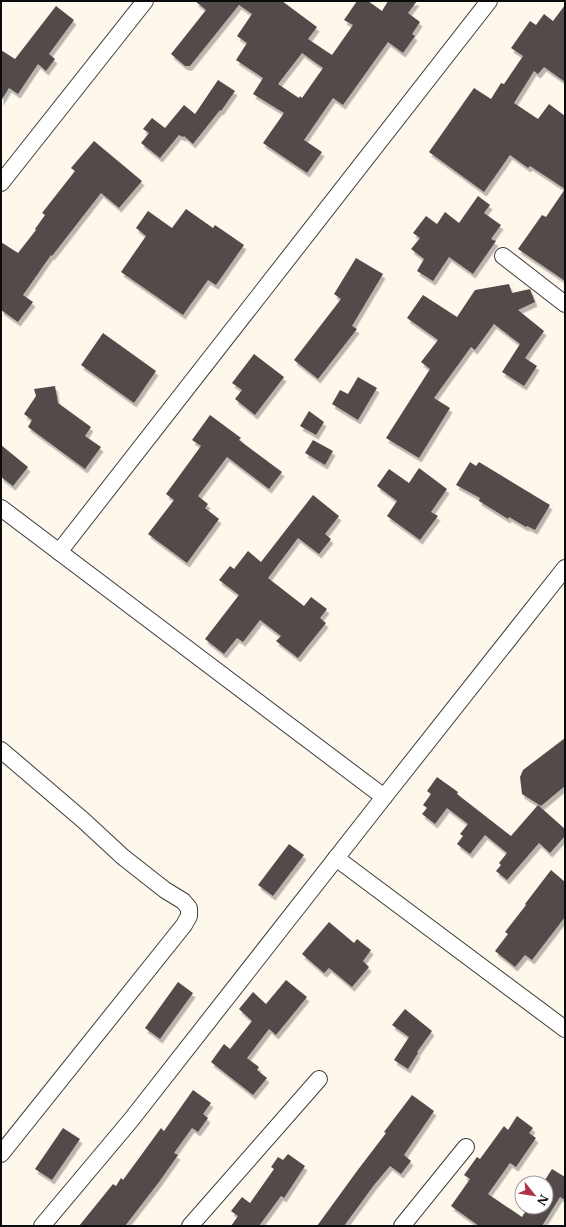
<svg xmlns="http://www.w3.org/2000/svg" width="566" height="1227" font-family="'Libre Baskerville',serif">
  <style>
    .building { fill: #534b49; fill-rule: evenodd; filter: url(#shadow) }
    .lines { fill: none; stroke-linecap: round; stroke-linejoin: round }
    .minor-casing { stroke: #3e3e3e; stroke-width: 18 }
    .minor { stroke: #fff; stroke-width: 16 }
  </style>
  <defs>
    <filter id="shadow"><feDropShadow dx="2.5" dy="4.5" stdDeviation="0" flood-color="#0004"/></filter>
  </defs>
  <rect width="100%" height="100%" fill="#fdf7ec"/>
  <g class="building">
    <path d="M195 1H282L317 27 308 39 332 55 353 25 344 20 357 1H368L382 11 388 1H417L408 13 420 22 412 34 415 36 403 53 388 42 343 105 333 98 304 140 322 152 307 173 263 143 284 113 253 94 263 78 236 60 247 43 237 36 252 14 239 5 190 66H185L171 54 206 10ZM302 53 323 68 302 98 300 96 299 98 278 84Z"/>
    <polygon points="565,5 565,82 544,67 538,74 534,71 514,103 538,119 549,104 565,116 565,281 518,249 542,215 546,217 565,189 530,166 528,168 510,155 484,192 429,152 474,88 491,99 501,83 504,84 523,56 511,48 530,21 536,25 544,14 553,21"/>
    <polygon points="56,6 74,20 49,54 55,59 46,71 38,64 18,94 9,88 1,101 1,50 15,59"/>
    <polygon points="218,80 235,91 221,111 220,110 193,144 184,136 183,137 179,135 160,158 141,143 149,133 143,129 152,118 165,128 184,105 195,114"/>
    <polygon points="94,141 142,181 119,208 101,193 52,256 51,255 23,295 33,302 18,322 1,310 1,242 18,253 36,230 35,229 45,215 42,213 75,171 71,168"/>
    <polygon points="478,196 490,205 484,213 501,225 491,239 496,241 473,274 449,257 433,281 417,271 424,259 411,249 420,238 413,233 426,216 437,224 445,212 459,223"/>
    <polygon points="186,209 213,228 215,225 244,245 216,285 208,280 183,315 121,272 146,236 136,228 148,211 172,228"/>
    <polygon points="356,258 383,274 352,326 357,329 318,379 294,360 341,299 334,294"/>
    <polygon points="509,284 512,293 530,289 535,302 518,310 544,331 525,358 537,366 524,386 502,372 520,344 494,324 475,350 471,347 434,398 450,408 419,458 386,438 430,369 421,362 438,340 407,318 423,295 457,317 475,290"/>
    <polygon points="103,333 156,371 134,403 81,365"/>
    <polygon points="254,354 284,377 255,415 235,399 242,390 232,383"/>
    <polygon points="358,377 377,388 358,420 332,404 340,390 348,394"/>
    <polygon points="55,386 58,403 91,427 85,436 101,447 85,469 28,427 32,420 24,414 36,396 34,389"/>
    <polygon points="309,411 324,422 316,435 300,426"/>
    <polygon points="210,415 241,438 239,440 282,472 269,489 227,457 198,496 208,504 205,508 219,519 187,563 148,534 174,500 166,494 201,446 192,440"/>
    <polygon points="313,440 333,451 325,465 305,453"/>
    <polygon points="1,445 28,467 13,486 1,477"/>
    <polygon points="470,462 476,466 479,462 550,505 535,530 527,526 526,527 509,517 508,519 479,501 480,498 456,485"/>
    <polygon points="419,468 447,489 431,512 438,516 420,540 387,516 397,501 377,486 389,469 409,483"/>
    <polygon points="313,495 339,516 325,534 331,539 319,554 298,538 268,578 304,606 311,597 327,609 320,618 326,623 298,658 276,641 281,636 260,620 243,642 237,638 224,654 205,639 239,595 219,580 230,566 234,569 248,551 261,562"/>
    <polygon points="565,738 565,786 541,806 522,794 520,777 523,770"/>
    <polygon points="437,777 458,792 457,794 511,836 538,805 565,829 565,836 550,853 539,843 507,880 496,871 501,865 499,863 507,853 485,835 470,854 457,844 463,836 460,834 468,824 447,808 435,824 422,814 427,808 423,805 431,794 427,791"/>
    <polygon points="289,844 304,855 273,896 258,885"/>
    <polygon points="551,870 565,882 565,917 532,960 525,955 515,967 495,951 508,934 505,932 526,905 525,904"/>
    <polygon points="329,922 354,943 357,939 371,950 363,961 369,967 352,987 329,968 324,973 302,954"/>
    <polygon points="286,980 307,997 276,1035 269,1029 247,1058 259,1067 257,1070 267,1078 253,1095 211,1062 224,1044 230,1049 252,1021 239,1009 253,992 266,1004"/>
    <polygon points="178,982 193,993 160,1039 145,1028"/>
    <polygon points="405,1009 432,1031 417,1052 418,1053 408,1069 394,1060 409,1037 392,1025"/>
    <polygon points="193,1090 211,1103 203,1114 208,1118 198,1132 192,1128 174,1153 178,1155 159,1182 125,1226 79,1226 113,1184 116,1186 121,1178 123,1180 161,1128 164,1131"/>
    <polygon points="412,1095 434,1111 404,1155 411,1161 401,1174 390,1166 374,1185 344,1226 317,1226 357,1171 386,1133 384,1132"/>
    <polygon points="517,1116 533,1128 529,1133 536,1138 516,1167 510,1163 488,1194 522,1217 528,1207 546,1207 546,1183 543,1183 552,1169 565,1177 565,1200 560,1197 542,1226 479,1226 451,1206 470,1179 464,1175 477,1157 480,1159 504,1126 508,1130"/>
    <polygon points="63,1128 80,1139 52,1180 35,1169"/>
    <polygon points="288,1154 305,1166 284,1198 281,1196 259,1226 231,1226 238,1216 231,1211 242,1197 250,1203 274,1169 271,1167 278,1157 283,1160"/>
  </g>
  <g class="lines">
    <g class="minor-casing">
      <g id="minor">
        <polyline points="1,183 145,1"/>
        <polyline points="503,256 565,304"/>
        <polyline points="1,508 384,797"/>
        <polyline points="59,552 489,1"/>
        <polyline points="1,750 83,820 123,857 165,890 183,901 189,908 189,916 184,925 1,1154"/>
        <polyline points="336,858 565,1029"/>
        <polyline points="42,1226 131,1120 384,797 565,568"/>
        <polyline points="190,1226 319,1079"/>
        <polyline points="402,1226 466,1147"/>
      </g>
    </g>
    <use href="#minor" class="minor"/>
  </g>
  <rect width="566" height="1227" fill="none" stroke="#0b0b0b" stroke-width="4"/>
  <g transform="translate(534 1195) rotate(120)"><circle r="19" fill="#ffffff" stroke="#9d9d9d"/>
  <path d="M0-3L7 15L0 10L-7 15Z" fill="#aa354b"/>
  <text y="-6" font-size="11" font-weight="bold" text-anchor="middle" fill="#0b0b0b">N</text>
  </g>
</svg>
